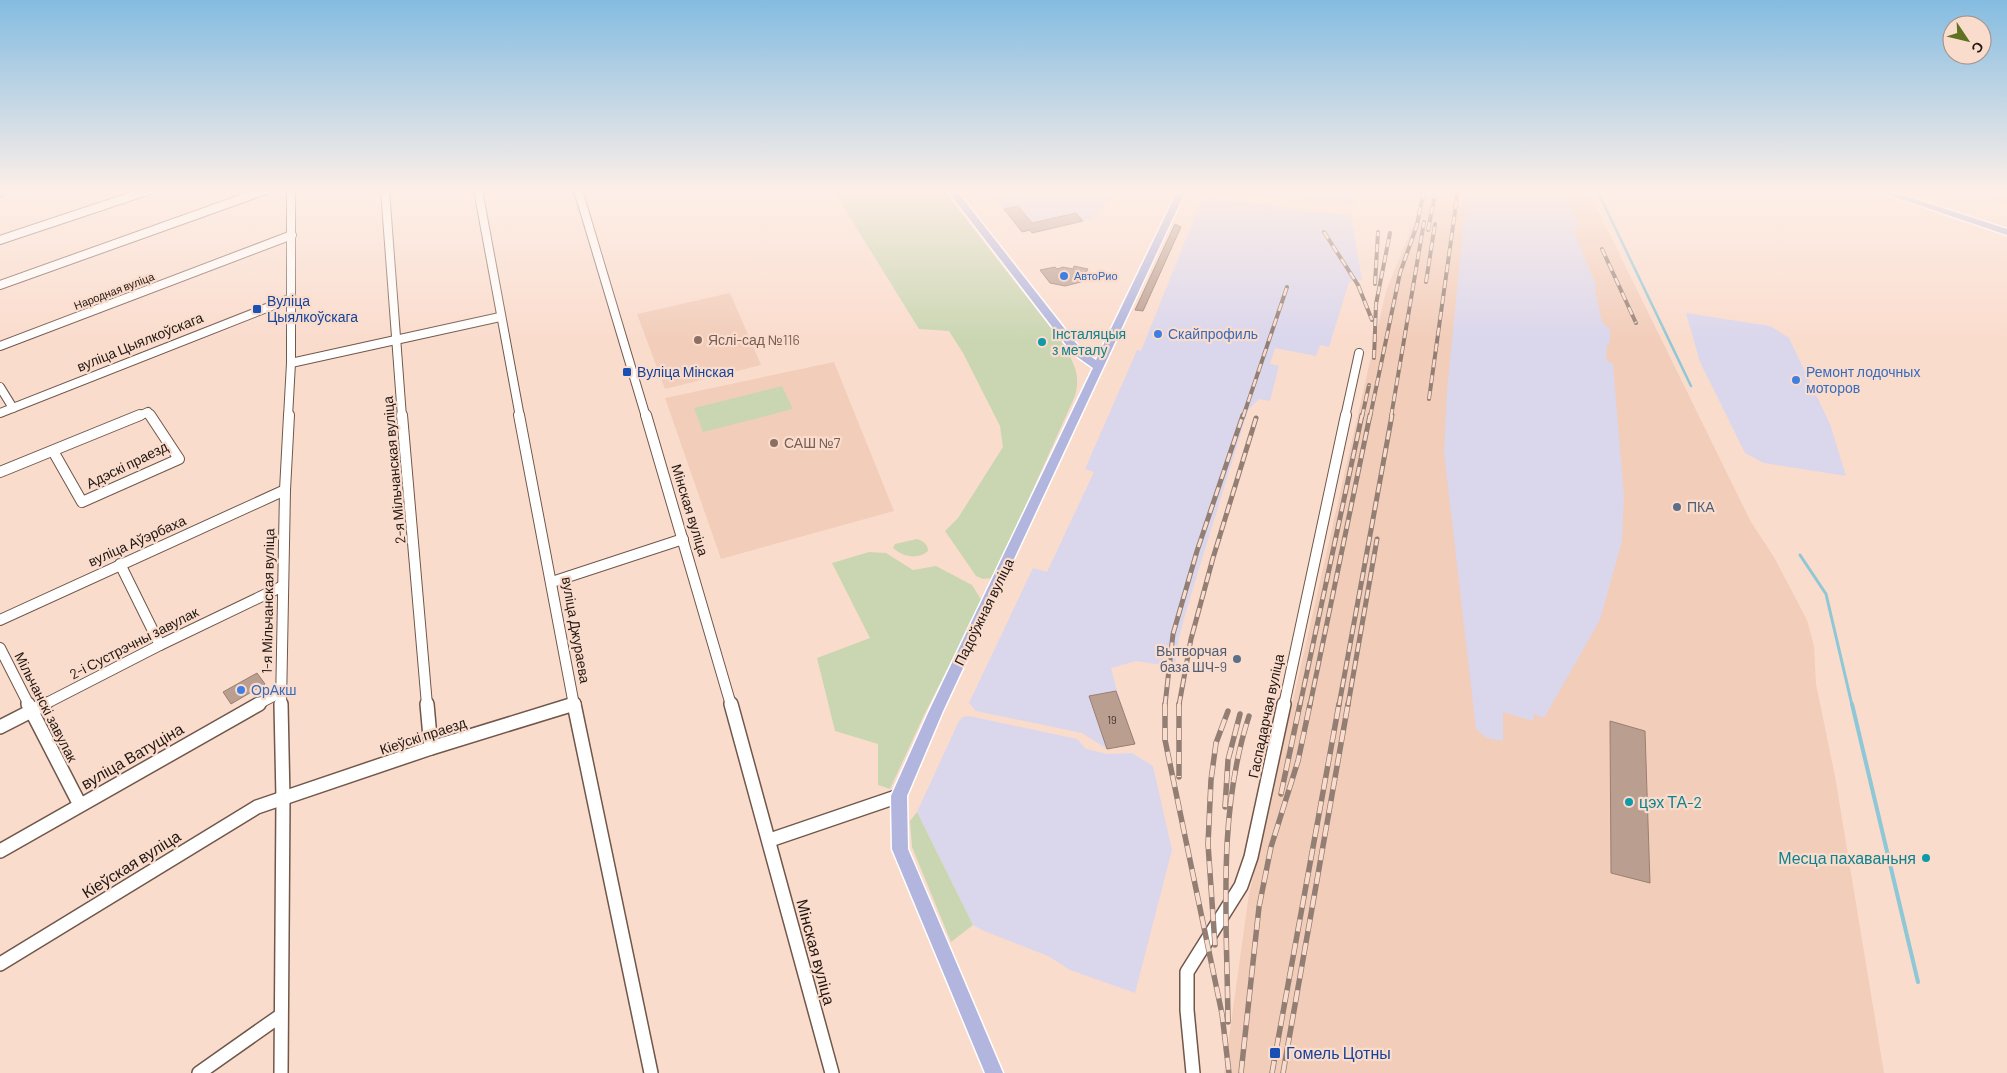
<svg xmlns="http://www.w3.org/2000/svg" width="2007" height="1073" font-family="Barlow,sans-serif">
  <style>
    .built { fill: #f2cdba }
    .industrial { fill: #dad6ec }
    .green { fill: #cad6b2 }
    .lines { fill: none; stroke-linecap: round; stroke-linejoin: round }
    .stream-far2 { stroke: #8ec7d6; stroke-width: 2.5 }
    .stream-far1 { stroke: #8ec7d6; stroke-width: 3 }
    .stream { stroke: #8ec7d6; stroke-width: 4 }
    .building { fill: #ba9e90; stroke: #9a7f71 }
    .minor-far2-casing { stroke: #70574a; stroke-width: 10 }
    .minor-far1-casing { stroke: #70574a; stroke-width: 12 }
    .minor-casing { stroke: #70574a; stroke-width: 16 }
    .major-casing { stroke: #fff; stroke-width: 3 }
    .minor-far2 { stroke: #fff; stroke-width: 8 }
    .minor-far1 { stroke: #fff; stroke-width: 10 }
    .minor { stroke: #fff; stroke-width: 13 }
    .major { fill: #b2b6de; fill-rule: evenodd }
    .rail-far2-casing { stroke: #937e74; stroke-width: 4 }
    .rail-far1-casing { stroke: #937e74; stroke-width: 5 }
    .rail-casing { stroke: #937e74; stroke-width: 5.5 }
    .rail-far2 { stroke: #fadccd; stroke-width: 2.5; stroke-dasharray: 8; stroke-linecap: butt }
    .rail-far1 { stroke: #fadccd; stroke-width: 3; stroke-dasharray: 9; stroke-linecap: butt }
    .rail { stroke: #fadccd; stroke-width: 4; stroke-dasharray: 12; stroke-linecap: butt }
    .shop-dot { fill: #3f7fe0; stroke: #fadccd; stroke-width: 2 }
    .transit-dot { fill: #1a4fb4; stroke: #fadccd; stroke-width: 2 }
    .education-dot { fill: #8d6e63; stroke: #fadccd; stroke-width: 2 }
    .culture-dot { fill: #0f9aa8; stroke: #fadccd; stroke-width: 2 }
    .service-dot { fill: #5c6f8a; stroke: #fadccd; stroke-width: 2 }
    .labels { text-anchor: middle; stroke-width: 4.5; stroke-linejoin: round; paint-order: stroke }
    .far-shop-label { font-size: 11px; fill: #366cbe; stroke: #fadccd; text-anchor: start }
    .far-street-label { font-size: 11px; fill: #211712; stroke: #fadccd }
    .number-label { font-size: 11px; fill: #473932 }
    .transit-label { font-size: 14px; fill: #164399; stroke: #fadccd; text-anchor: start }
    .culture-label { font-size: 14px; fill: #0d838f; stroke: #fadccd; text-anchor: start }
    .shop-label { font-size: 14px; fill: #366cbe; stroke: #fadccd; text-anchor: start }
    .education-label { font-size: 14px; fill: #785e54; stroke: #fadccd; text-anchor: start }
    .street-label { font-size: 14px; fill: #211712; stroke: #fadccd }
    .service-label { font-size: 14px; fill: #4e5e75; stroke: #fadccd; text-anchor: start }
    .near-street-label { font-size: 16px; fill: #211712; stroke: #fadccd }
    .near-culture-label { font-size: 16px; fill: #0d838f; stroke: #fadccd; text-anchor: start }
    .near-transit-label { font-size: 16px; fill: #164399; stroke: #fadccd; text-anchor: start }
  </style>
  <rect width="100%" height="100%" fill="#fadccd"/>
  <g class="built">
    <polygon points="1421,190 1588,190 1751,522 1774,557 1807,620 1814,646 1816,684 1835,776 1884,1073 1224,1073 1249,894 1386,291 1415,220"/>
    <polygon points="1960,190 2007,190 2007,205"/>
    <polygon points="730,293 761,365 665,389 637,314"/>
    <polygon points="834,362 894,511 721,559 665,398"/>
  </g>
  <g class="industrial">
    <polygon points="988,190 1117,190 1093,218 1032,233 1030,231 1022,232"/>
    <polygon points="1218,190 1359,190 1354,204"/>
    <polygon points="1467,190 1564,190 1580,227 1572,227 1596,285 1595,290 1602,322 1610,329 1610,343 1607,345 1606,360 1613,364 1624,497 1622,541 1600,620 1544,718 1534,714 1533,721 1503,712 1503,741 1487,738 1476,729 1444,452 1447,391"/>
    <polygon points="1207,197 1351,216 1362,280 1349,282 1329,347 1320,345 1316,356 1275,348 1270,364 1279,366 1270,401 1259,399 1248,410 1186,611 1179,638 1175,667 1136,661 1111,668 1117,691 1135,744 1107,749 1082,733 976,711 969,703 1033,568 1047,572 1094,472 1085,469 1137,350 1141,351 1200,204 1203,199"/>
    <polygon points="1686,313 1770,326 1789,338 1830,424 1846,476 1764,463 1745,453 1700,362"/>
    <polygon points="969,716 1077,739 1086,749 1107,754 1132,753 1153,766 1172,850 1135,993 1070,970 1048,956 984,931 973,925 917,812 959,721 963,717"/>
  </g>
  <g class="green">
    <path d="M833 190H943L1065 346C1074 365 1081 375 1075 396L993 578 983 579 976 576 945 531 958 518 1003 447 1000 426 963 353 949 331 919 329Z"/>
    <polygon points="782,386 793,409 703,432 694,408"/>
    <path d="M917 539C923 541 928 544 928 551 918 560 903 557 893 548L895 544Z"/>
    <polygon points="869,552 886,553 913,570 936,566 972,585 982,601 924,715 890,789 878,785 878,744 835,731 817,658 870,638 832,563"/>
    <polygon points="917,812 973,925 951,942 912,847 910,821"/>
  </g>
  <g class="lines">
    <polyline class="stream-far2" points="1597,190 1691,386"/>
    <polyline class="stream-far1" points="1800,555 1826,594 1852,705"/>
    <polyline class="stream" points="1852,704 1918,982"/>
  </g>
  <g class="building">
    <polygon points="1018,206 1032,223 1076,213 1083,221 1032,233 1030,230 1022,232 1004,209"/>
    <polygon points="1175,224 1181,227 1143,311 1135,310"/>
    <polygon points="1074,266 1088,269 1081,282 1065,286 1050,283 1040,270 1055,267 1057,269 1063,267 1073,269"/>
    <polygon points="257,673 265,684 231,704 223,692"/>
    <polygon points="1116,691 1135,744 1107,749 1089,696"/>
    <polygon points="1610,721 1645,731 1650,883 1611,873"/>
  </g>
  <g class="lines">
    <g class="minor-far2-casing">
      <g id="minor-far2">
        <polyline points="385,190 402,417"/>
        <polyline points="478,190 520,417"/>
        <polyline points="578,190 646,417"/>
        <polyline points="0,240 150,190"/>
        <polyline points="0,285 266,190"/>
        <polyline points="0,346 292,235"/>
        <polyline points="291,363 500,317"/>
        <polyline points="0,387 13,408"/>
        <polyline points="0,413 292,298"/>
        <polyline points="137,417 148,412 151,417"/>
        <polyline points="288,417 291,363 291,190"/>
        <polyline points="1345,417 1359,353"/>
      </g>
    </g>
    <g class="minor-far1-casing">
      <g id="minor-far1">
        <polyline points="402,415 427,705"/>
        <polyline points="519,415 574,705"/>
        <polyline points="646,415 731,705"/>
        <polyline points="53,451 82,502 179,459 150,415"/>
        <polyline points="0,472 140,415"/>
        <polyline points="120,564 160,645"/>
        <polyline points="552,582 683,539"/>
        <polyline points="0,620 285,490"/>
        <polyline points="0,648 29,705"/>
        <polyline points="43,705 160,645 283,586"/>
        <polyline points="256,705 281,692"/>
        <polyline points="281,705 285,490 289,415"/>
        <polyline points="570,705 574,704"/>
        <polyline points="1284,705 1346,415"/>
      </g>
    </g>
    <g class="minor-casing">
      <g id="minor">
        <polyline points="28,704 80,805"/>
        <polyline points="427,704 431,748"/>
        <polyline points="574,704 651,1073"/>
        <polyline points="731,704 832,1073"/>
        <polyline points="0,727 45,704"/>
        <polyline points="770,840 899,796"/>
        <polyline points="0,851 259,704"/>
        <polyline points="0,964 257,807 431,748 574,704"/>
        <polyline points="199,1073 280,1016"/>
        <polyline points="281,1073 283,799 281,704"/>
        <polyline points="1193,1073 1187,1010 1187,972 1241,886 1251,857 1284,704"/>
      </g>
    </g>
    <g class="major-casing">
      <g id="major">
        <polygon points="10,190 23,190 0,199 0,193"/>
        <polygon points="947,190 956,190 1075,342 1084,352 1096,360 1178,190 1186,190 943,711 907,796 908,849 1003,1073 985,1073 892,849 891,796 929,711 1093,368 1076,356 1067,346"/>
        <polygon points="1874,190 1887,190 2007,229 2007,235"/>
      </g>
    </g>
    <use href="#minor-far2" class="minor-far2"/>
    <use href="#minor-far1" class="minor-far1"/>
    <use href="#minor" class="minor"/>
    <use href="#major" class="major"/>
    <g class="rail-far2-casing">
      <g id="rail-far2">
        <polyline points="1428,230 1436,190"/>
        <polyline points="1324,232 1358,285 1372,320"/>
        <polyline points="1602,249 1636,323"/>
        <polyline points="1426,282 1435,224"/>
        <polyline points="1375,284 1378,232"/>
        <polyline points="1374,358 1376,304 1390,233"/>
        <polyline points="1429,399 1458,190"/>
        <polyline points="1243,417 1287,287"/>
        <polyline points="1362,417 1369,385"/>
        <polyline points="1370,417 1400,273 1417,225 1424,190"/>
        <polyline points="1391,417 1424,222"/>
      </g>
    </g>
    <g class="rail-far1-casing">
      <g id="rail-far1">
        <polyline points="1165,705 1173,634 1197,551 1243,415"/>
        <polyline points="1179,705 1191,639 1213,558 1256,418"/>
        <polyline points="1300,705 1362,415"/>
        <polyline points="1310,705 1370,415"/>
        <polyline points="1339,705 1392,415"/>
        <polyline points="1348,705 1377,539"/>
      </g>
    </g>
    <g class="rail-casing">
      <g id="rail">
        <polyline points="1165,704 1165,740 1222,1014 1229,1073"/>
        <polyline points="1179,704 1179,777"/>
        <polyline points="1281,794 1300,704"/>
        <polyline points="1225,807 1228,760 1240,714"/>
        <polyline points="1215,945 1208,844 1211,780 1216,743 1228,711"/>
        <path d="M1228 1022C1227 920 1217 814 1249 716"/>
        <polyline points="1241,1073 1259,907 1271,847 1298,761 1310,704"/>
        <polyline points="1272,1073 1339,704"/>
        <polyline points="1283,1073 1348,704"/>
      </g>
    </g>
    <use href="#rail-far2" class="rail-far2"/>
    <use href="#rail-far1" class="rail-far1"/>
    <use href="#rail" class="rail"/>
  </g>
  <linearGradient id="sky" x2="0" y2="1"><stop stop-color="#84bce1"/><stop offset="0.56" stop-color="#fdefe8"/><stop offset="1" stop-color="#fdefe8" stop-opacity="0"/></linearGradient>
  <rect width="2007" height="340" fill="url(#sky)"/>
  <g class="shop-dot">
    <circle cx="1064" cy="276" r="5"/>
    <circle cx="1158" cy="334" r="5"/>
    <circle cx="1796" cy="380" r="5"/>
    <circle cx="241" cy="690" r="5"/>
  </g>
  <g class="transit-dot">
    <rect x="252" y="304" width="10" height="10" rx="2.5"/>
    <rect x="622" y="367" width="10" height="10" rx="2.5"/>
    <rect x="1269" y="1047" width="12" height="12" rx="2.5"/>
  </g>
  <g class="education-dot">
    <circle cx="698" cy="340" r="5"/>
    <circle cx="774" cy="443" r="5"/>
  </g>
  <g class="culture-dot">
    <circle cx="1042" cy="342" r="5"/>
    <circle cx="1629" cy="802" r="5"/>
    <circle cx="1926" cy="858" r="5"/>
  </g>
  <g class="service-dot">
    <circle cx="1677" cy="507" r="5"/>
    <circle cx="1237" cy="659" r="5"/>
  </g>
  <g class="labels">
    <g class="far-shop-label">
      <text x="1074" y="280">АвтоРио</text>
    </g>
    <g class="far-street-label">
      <text transform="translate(114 291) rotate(-21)" y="4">Народная вуліца</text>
    </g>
    <g class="number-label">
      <text x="1112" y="724">19</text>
    </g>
    <g class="transit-label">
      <text x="267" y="306">Вуліца<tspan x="267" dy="16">Цыялкоўскага</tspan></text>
      <text x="637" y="377">Вуліца Мінская</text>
    </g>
    <g class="culture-label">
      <text x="1052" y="339">Інсталяцыя<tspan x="1052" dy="16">з металу</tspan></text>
    </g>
    <g class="shop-label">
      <text x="1168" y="339">Скайпрофиль</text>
      <text x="1806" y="377">Ремонт лодочных<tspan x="1806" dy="16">моторов</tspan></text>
      <text x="251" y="695">ОрАкш</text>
    </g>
    <g class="education-label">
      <text x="708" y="345">Яслі-сад №116</text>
      <text x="784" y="448">САШ №7</text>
    </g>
    <g class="street-label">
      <text transform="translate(140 342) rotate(-22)" y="5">вуліца Цыялкоўскага</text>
      <text transform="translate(127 465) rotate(-26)" y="5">Адэскі праезд</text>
      <text transform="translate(394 470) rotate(-95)" y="5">2-я Мільчанская вуліца</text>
      <text transform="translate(690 510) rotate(73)" y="5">Мінская вуліца</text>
      <text transform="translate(137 541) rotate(-24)" y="5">вуліца Аўэрбаха</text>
      <text transform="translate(268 601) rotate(-89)" y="5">1-я Мільчанская вуліца</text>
      <text transform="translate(984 612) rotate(-64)" y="5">Падоўжная вуліца</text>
      <text transform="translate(576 630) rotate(80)" y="5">вуліца Джураева</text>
      <text transform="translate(134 643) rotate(-27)" y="5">2-і Сустрэчны завулак</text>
      <text transform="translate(46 707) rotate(63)" y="5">Мільчанскі завулак</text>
      <text transform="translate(1266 716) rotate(-78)" y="5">Гаспадарчая вуліца</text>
      <text transform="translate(423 736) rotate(-18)" y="5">Кіеўскі праезд</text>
    </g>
    <g class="service-label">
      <text x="1687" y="512">ПКА</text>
      <text x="1227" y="656" text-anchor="end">Вытворчая<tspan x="1227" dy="16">база ШЧ-9</tspan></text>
    </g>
    <g class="near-street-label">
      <text transform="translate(132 756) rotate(-30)" y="6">вуліца Ватуціна</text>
      <text transform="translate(131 864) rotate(-32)" y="6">Кіеўская вуліца</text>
      <text transform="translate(816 952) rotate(75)" y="6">Мінская вуліца</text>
    </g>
    <g class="near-culture-label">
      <text x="1639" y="808">цэх ТА-2</text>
      <text x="1916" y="864" text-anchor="end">Месца пахаваньня</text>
    </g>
    <g class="near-transit-label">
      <text x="1286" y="1059">Гомель Цотны</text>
    </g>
  </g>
  <g transform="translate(1967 40) rotate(125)"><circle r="24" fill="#fadccd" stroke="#a38d82"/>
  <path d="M0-4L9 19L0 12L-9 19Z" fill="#5f7220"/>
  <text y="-8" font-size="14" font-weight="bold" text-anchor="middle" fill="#211712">С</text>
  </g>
</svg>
